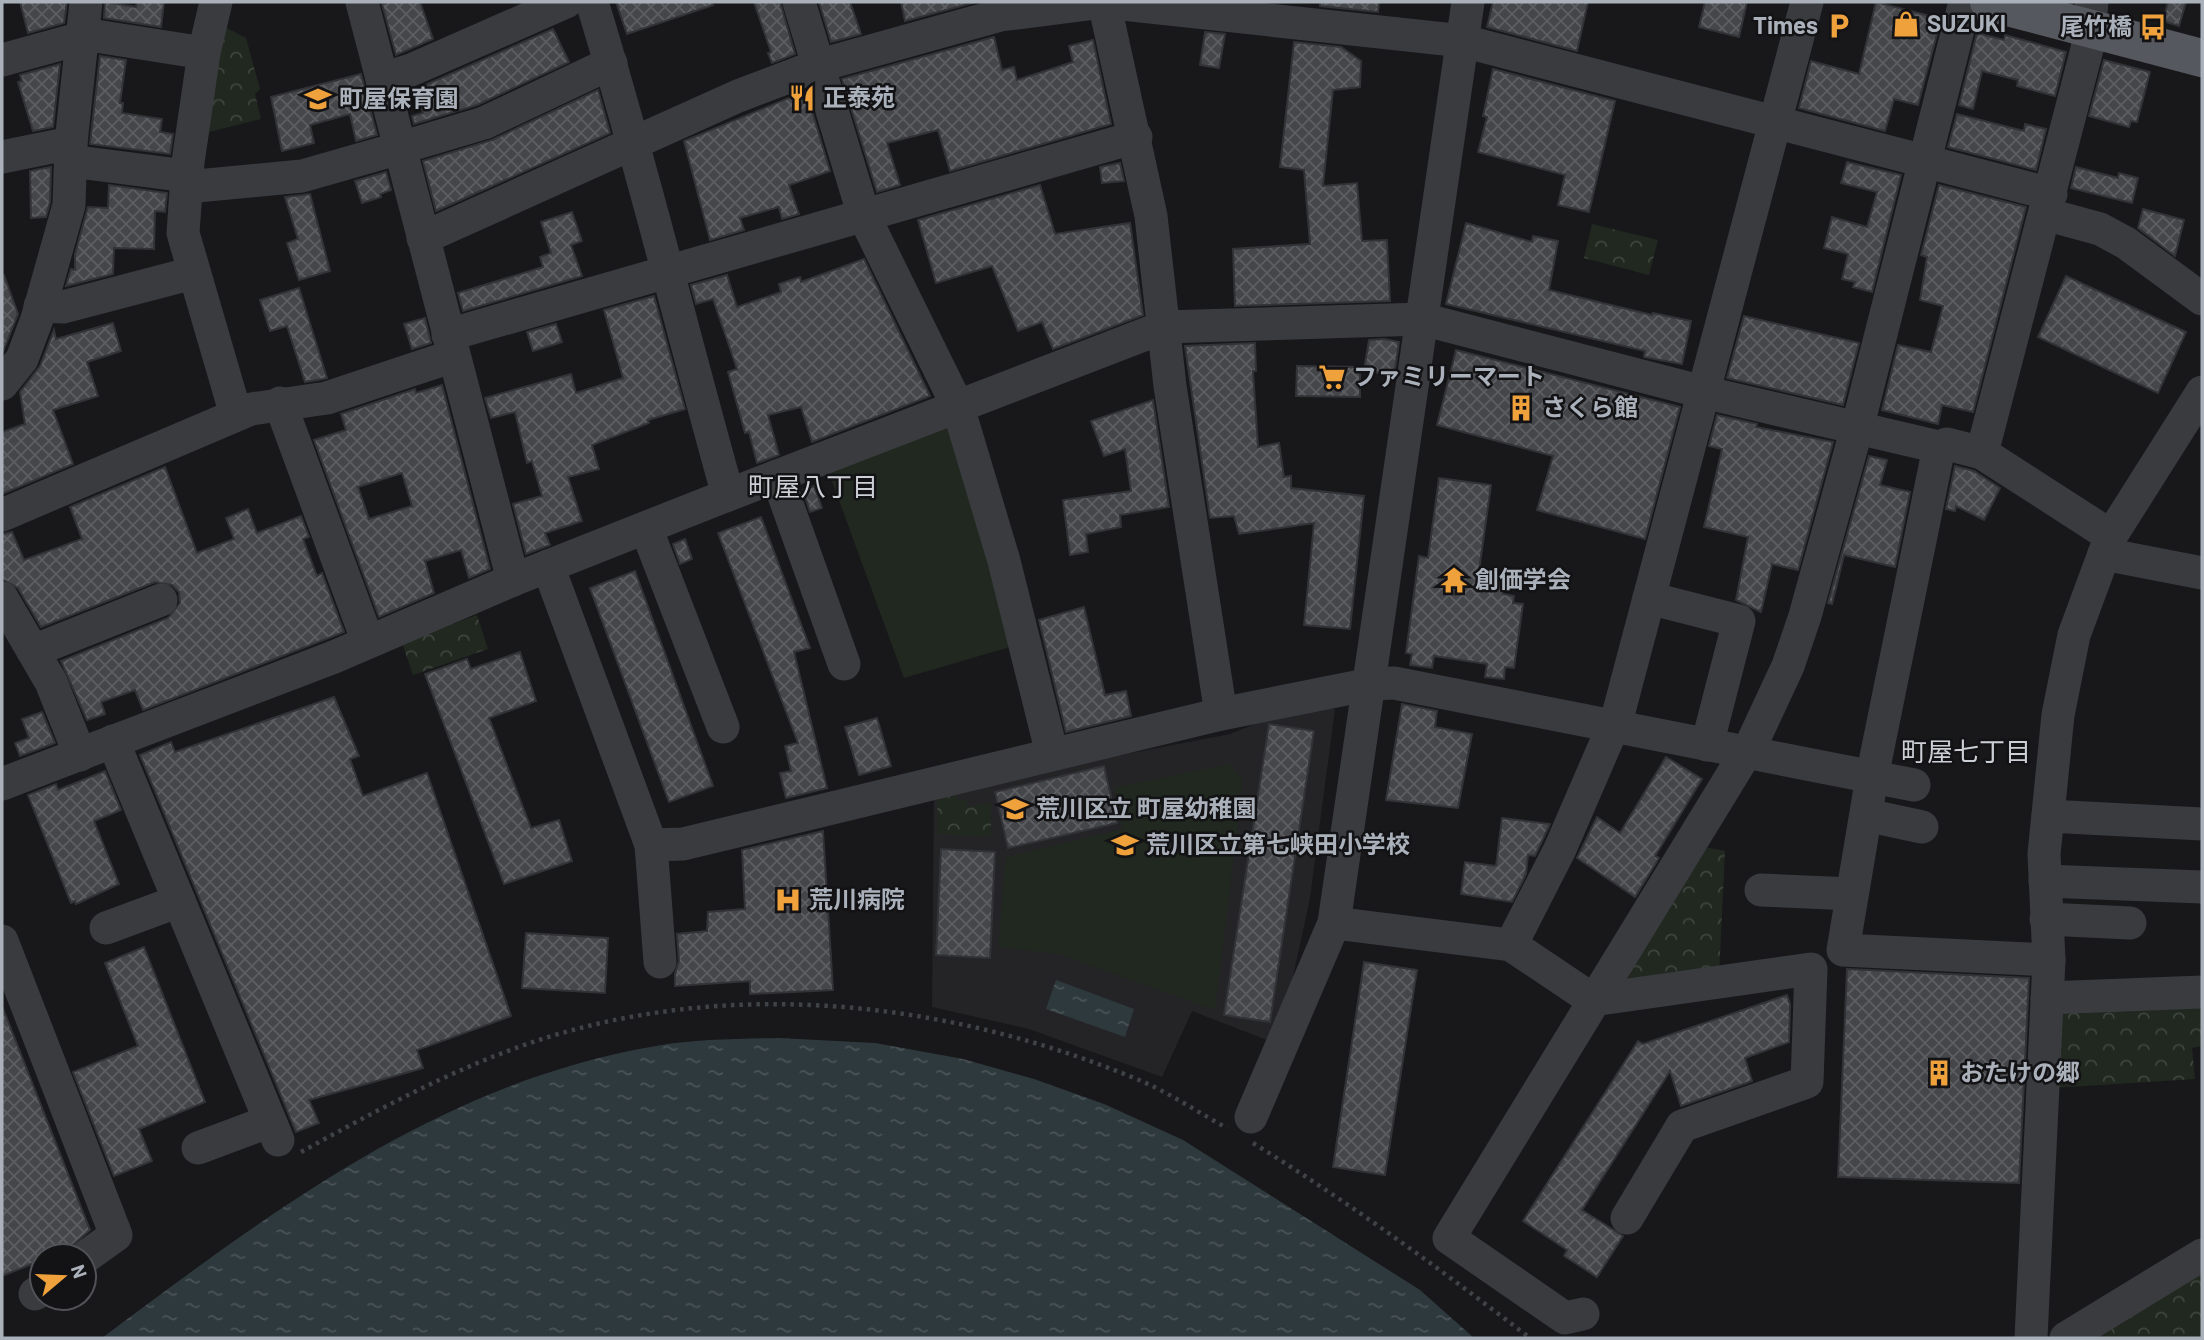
<svg xmlns="http://www.w3.org/2000/svg" width="2204" height="1340" font-family="Barlow,'Noto Sans JP',sans-serif">
  <style>
    .built { fill: #242427 }
    .grass { fill: #202820 }
    .forest { fill: url(#forest-crowns) }
    .water { fill: url(#water-ripples) }
    .building { fill: url(#building-cross-hatch); stroke: #323336; stroke-width: 2; fill-rule: evenodd }
    .lines { fill: none; stroke-linecap: round; stroke-linejoin: round }
    .path { stroke: #3f4246; stroke-width: 4.5; stroke-dasharray: 3.5 5; stroke-linecap: butt }
    .minor { stroke: #393b3f; stroke-width: 33 }
    .major { stroke: #55585e; stroke-width: 38 }
    .labels { text-anchor: middle; stroke-width: 5; stroke-linejoin: round; paint-order: stroke }
    .poi-label { font-size: 24px; font-weight: bold; fill: #abb1ba; stroke: #131315; text-anchor: start }
    .neighbourhood-label { font-size: 26px; fill: #cccfd6; stroke: #131315 }
  </style>
  <defs>
    <pattern id="forest-crowns" width="20" height="18" patternUnits="userSpaceOnUse" patternTransform="scale(1.75)"><rect width="20" height="18" fill="#202820"/><path d="M2 6a3 3 0 1 1 6 0M12 15a3 3 0 1 1 6 0" fill="none" stroke="#3e453e"/></pattern>
    <pattern id="water-ripples" width="26" height="14" patternUnits="userSpaceOnUse" patternTransform="scale(1.75)"><rect width="26" height="14" fill="#2e393e"/><path d="M2 4q2-2 4 0t4 0M15 11q2-2 4 0t4 0" fill="none" stroke="#4a5358"/></pattern>
    <pattern id="building-cross-hatch" width="8" height="8" patternUnits="userSpaceOnUse" patternTransform="scale(1.75)"><rect width="8" height="8" fill="#45464a"/><path d="M0 0l8 8M0 8l8-8" fill="none" stroke="#5d5e62"/></pattern>
  </defs>
  <rect width="100%" height="100%" fill="#18181a"/>
  <polygon class="built" points="1311,701 1335,709 1310,898 1288,1000 1267,1040 1192,1011 1162,1077 1029,1029 932,1007 934,791 1230,734"/>
  <g class="grass">
    <polygon points="944,428 949,429 992,575 1010,647 904,678 829,473"/>
    <polygon points="1229,764 1243,780 1215,1010 1058,954 998,947 1006,857 1123,829 1114,788"/>
  </g>
  <g class="forest">
    <polygon points="221,25 246,38 260,89 255,94 261,119 205,133"/>
    <polygon points="1592,224 1658,240 1649,275 1584,258"/>
    <polygon points="477,615 488,649 413,675 402,643"/>
    <polygon points="955,791 959,801 966,799 968,807 991,802 991,837 938,834 937,796"/>
    <polygon points="1699,846 1725,851 1719,975 1606,991"/>
    <polygon points="2202,999 2202,1046 2192,1048 2195,1079 2053,1088 2054,1008"/>
    <polygon points="2202,1259 2202,1338 2081,1338"/>
  </g>
  <g class="water">
    <polygon points="1056,980 1134,1009 1125,1037 1046,1009"/>
    <path d="M778 1038 875 1043 963 1059 1034 1079 1104 1104 1183 1140 1420 1290 1474 1338H102C274 1210 439 1083 656 1046 696 1039 737 1039 778 1038Z"/>
  </g>
  <g class="building">
    <polygon points="20,2 67,2 64,23 28,33"/>
    <polygon points="105,2 136,7 137,2 164,2 161,27 104,18"/>
    <polygon points="388,2 420,2 433,39 396,55 382,4"/>
    <polygon points="616,2 712,2 713,5 627,34"/>
    <polygon points="754,2 780,2 795,54 772,63 768,53 771,52"/>
    <polygon points="819,2 850,2 861,34 831,42"/>
    <polygon points="901,2 976,2 905,21"/>
    <polygon points="1320,2 1379,2 1378,12 1320,6"/>
    <polygon points="1493,2 1588,2 1577,51 1487,27"/>
    <polygon points="1705,2 1747,2 1739,37 1699,27"/>
    <polygon points="1876,2 1941,19 1918,105 1894,99 1885,131 1799,108 1811,61 1859,74"/>
    <polygon points="2168,2 2186,2 2179,26 2163,21"/>
    <polygon points="553,29 569,62 477,105 414,124 412,116 423,113 416,89"/>
    <polygon points="1205,32 1225,34 1219,68 1200,65"/>
    <polygon points="1977,33 2004,40 2005,35 2066,52 2055,96 2017,86 2018,80 1982,71 1973,109 1959,105"/>
    <polygon points="994,37 1002,70 1014,67 1017,80 1073,62 1069,46 1093,40 1111,124 950,171 938,130 887,143 900,185 877,192 842,79"/>
    <polygon points="1294,42 1341,47 1361,61 1360,87 1333,90 1323,186 1357,183 1362,241 1387,240 1390,301 1235,306 1233,249 1310,244 1304,170 1280,167"/>
    <polygon points="100,56 126,60 120,103 123,103 122,113 162,119 160,132 173,134 170,154 90,144"/>
    <polygon points="2104,60 2150,72 2137,122 2131,121 2129,127 2089,116"/>
    <polygon points="60,64 53,127 33,131 18,82 22,81 20,75"/>
    <polygon points="1493,69 1615,101 1589,212 1558,205 1565,175 1478,152 1487,117 1483,116"/>
    <polygon points="361,74 377,135 356,141 350,114 310,125 314,143 282,151 271,97"/>
    <polygon points="598,90 610,133 436,211 423,161 492,140"/>
    <polygon points="806,91 830,171 789,185 799,214 782,219 779,207 740,218 744,230 710,240 684,141"/>
    <polygon points="1957,114 2024,131 2025,124 2046,129 2036,170 1948,147"/>
    <polygon points="1847,162 1901,175 1872,292 1853,287 1855,282 1842,279 1848,254 1824,248 1832,217 1867,227 1877,192 1841,183"/>
    <polygon points="1120,163 1124,181 1102,183 1100,167"/>
    <polygon points="51,167 50,202 46,217 31,218 30,171"/>
    <polygon points="2076,167 2118,178 2119,173 2138,178 2132,203 2071,188"/>
    <polygon points="386,172 391,190 380,194 381,197 362,203 355,181"/>
    <polygon points="109,185 167,193 165,212 155,211 154,249 114,248 113,274 66,286 71,269 75,270 75,254 88,207 108,208"/>
    <polygon points="1040,185 1055,234 1130,223 1143,315 1053,349 1042,322 1018,331 992,266 936,283 918,220"/>
    <polygon points="1939,185 2026,207 1973,412 1942,405 1938,424 1882,410 1898,345 1931,352 1943,306 1920,300 1927,257 1921,255"/>
    <polygon points="310,194 330,271 299,280 287,243 298,239 285,197"/>
    <polygon points="2143,209 2184,220 2175,256 2138,228"/>
    <polygon points="572,212 582,241 571,245 582,276 463,311 458,293 543,267 540,257 551,253 541,222"/>
    <polygon points="1466,223 1532,242 1533,236 1558,241 1549,290 1652,315 1653,313 1691,321 1682,364 1644,357 1645,351 1446,304"/>
    <polygon points="864,259 930,396 812,442 801,407 768,415 779,455 757,463 749,432 745,433 728,372 737,369 713,299 696,304 691,285 727,275 737,307 781,292 779,284 800,277 801,282"/>
    <polygon points="4,275 18,314 2,354 2,276"/>
    <polygon points="2066,276 2186,332 2158,393 2038,337"/>
    <polygon points="299,288 327,378 323,379 305,382 287,326 270,331 260,300"/>
    <polygon points="654,296 685,409 648,420 649,423 592,445 599,469 568,477 582,521 545,533 550,545 526,554 513,504 542,496 532,461 527,463 515,412 491,418 485,398 571,374 576,393 623,378 604,310"/>
    <polygon points="1744,316 1859,343 1843,405 1727,378"/>
    <polygon points="425,318 431,343 412,349 404,324"/>
    <polygon points="113,323 121,351 87,362 98,396 53,410 73,464 2,494 2,432 25,424 20,392 40,366 54,330 56,339"/>
    <polygon points="556,324 562,342 533,351 527,332"/>
    <polygon points="1384,339 1399,342 1394,376 1364,370 1369,340"/>
    <polygon points="1255,343 1256,371 1253,371 1258,447 1279,443 1284,477 1291,476 1291,488 1364,496 1350,629 1304,625 1314,523 1239,534 1234,516 1210,518 1185,346"/>
    <polygon points="1456,350 1680,407 1645,539 1537,510 1553,456 1437,425"/>
    <polygon points="1297,366 1360,367 1360,397 1296,396"/>
    <path d="M442 385 490 569 469 578 461 550 425 561 434 593 379 617 314 440 346 430 341 414 415 389 416 393ZM402 473 412 506 369 519 358 487Z"/>
    <polygon points="1153,400 1169,507 1120,515 1121,527 1086,534 1088,552 1070,555 1063,500 1131,491 1125,449 1104,456 1091,421"/>
    <polygon points="1717,415 1757,424 1756,427 1833,442 1798,570 1772,564 1761,612 1736,600 1748,537 1704,527 1722,449 1709,446"/>
    <polygon points="1869,456 1887,460 1880,485 1910,492 1895,567 1844,555 1832,604 1828,603"/>
    <polygon points="1955,466 1974,471 2000,488 1984,520 1956,506 1955,511 1946,509"/>
    <polygon points="165,467 197,553 234,539 226,518 248,509 257,533 301,516 309,537 303,539 317,576 322,573 344,632 143,710 135,690 101,702 105,714 87,720 61,661 168,618 180,603 179,592 172,585 155,582 41,627 18,588 2,579 2,534 12,532 24,560 82,539 70,507"/>
    <polygon points="1439,478 1491,485 1478,578 1504,582 1503,594 1514,596 1513,603 1523,604 1514,668 1505,667 1504,679 1485,677 1487,664 1434,656 1432,668 1410,665 1412,654 1406,653 1419,556 1428,558"/>
    <polygon points="814,486 822,508 810,512 803,490"/>
    <polygon points="761,517 810,648 794,652 827,788 786,798 780,773 791,771 785,746 798,743 718,533"/>
    <polygon points="685,539 692,559 680,564 673,544"/>
    <polygon points="635,571 713,786 669,802 590,588"/>
    <polygon points="1084,607 1105,695 1126,691 1131,716 1066,732 1039,620"/>
    <polygon points="520,652 536,701 489,718 531,828 559,820 572,861 504,884 425,674 467,659 471,669"/>
    <polygon points="334,697 359,756 350,759 363,796 427,773 511,1016 417,1050 423,1068 309,1100 319,1123 296,1132 140,755 171,742 175,752"/>
    <polygon points="1402,704 1437,711 1435,727 1472,734 1458,808 1386,800"/>
    <polygon points="42,712 55,743 20,756 15,743 29,738 22,719"/>
    <polygon points="877,718 891,766 859,775 845,727"/>
    <polygon points="1269,724 1314,731 1270,1022 1224,1015"/>
    <polygon points="1666,757 1702,779 1655,856 1659,858 1635,897 1577,858 1597,817 1620,833"/>
    <polygon points="1104,766 1117,823 1008,848 995,792"/>
    <polygon points="105,771 121,810 94,821 119,884 76,904 75,901 71,903 28,795 56,784 58,790"/>
    <polygon points="1502,818 1550,824 1535,856 1528,855 1526,874 1512,902 1461,894 1465,862 1496,866"/>
    <polygon points="823,831 833,990 750,994 750,981 675,986 675,974 679,961 677,934 707,931 708,912 745,909 742,850"/>
    <polygon points="941,849 995,852 990,958 936,955"/>
    <polygon points="526,933 608,938 605,993 522,988"/>
    <polygon points="144,947 205,1102 139,1129 152,1161 114,1176 73,1072 138,1046 105,963"/>
    <polygon points="1364,962 1417,970 1385,1175 1333,1167"/>
    <polygon points="1847,969 2029,978 2019,1183 1838,1177"/>
    <polygon points="1787,995 1790,1004 1789,1042 1745,1058 1752,1081 1681,1106 1670,1071 1582,1210 1623,1236 1597,1277 1564,1256 1567,1250 1523,1221 1638,1041 1643,1044"/>
    <polygon points="2,1006 90,1230 66,1251 42,1256 42,1260 2,1276"/>
  </g>
  <g class="lines">
    <g class="path">
      <path d="M1253 1143C1350 1203 1440 1269 1530 1338"/>
      <path d="M301 1152C383 1107 465 1062 555 1035 747 978 957 1004 1139 1080 1170 1093 1199 1113 1227 1128"/>
    </g>
    <g class="minor">
      <polyline points="216,2 204,53 188,162 183,233 236,415"/>
      <polyline points="362,2 513,580"/>
      <path d="M592 2C642 165 682 331 728 495"/>
      <polyline points="799,2 864,216 958,407 1004,561 1052,754"/>
      <polyline points="1104,2 1151,216 1170,386 1221,714"/>
      <polyline points="83,34 204,53"/>
      <polyline points="2,60 82,38"/>
      <polyline points="382,79 411,70 566,2"/>
      <polyline points="2,157 71,143"/>
      <polyline points="70,161 187,176"/>
      <polyline points="186,187 302,176 400,148 484,123 611,63"/>
      <polyline points="2045,214 2100,229 2126,243 2202,299"/>
      <polyline points="423,238 738,96 817,66 1000,15 1104,2 1463,41 2051,194"/>
      <polyline points="40,306 63,307 193,273"/>
      <polyline points="448,335 1136,137"/>
      <polyline points="2,384 22,359 37,319 69,205 71,143 86,2"/>
      <polyline points="280,403 368,642"/>
      <polyline points="1939,447 1872,777 1843,950 2049,960"/>
      <polyline points="1982,453 2087,49 2092,2"/>
      <polyline points="777,476 844,664"/>
      <polyline points="2,515 251,409 327,398 453,356"/>
      <polyline points="646,528 723,727"/>
      <polyline points="2111,536 2202,392"/>
      <polyline points="548,566 651,845 683,844 1221,714 1371,684 1394,683 1914,785"/>
      <polyline points="2,598 51,682 80,755"/>
      <polyline points="1649,598 1739,621 1707,745"/>
      <polyline points="33,651 161,600"/>
      <polyline points="113,741 278,1140"/>
      <polyline points="2,784 334,657 513,580 728,495 1164,327 1422,319 1703,392 1939,447 1947,444 1982,453 2111,536 2104,554 2202,573"/>
      <polyline points="1866,815 1922,827"/>
      <polyline points="2048,816 2202,824"/>
      <polyline points="651,845 660,962"/>
      <polyline points="2045,881 2202,887"/>
      <polyline points="1761,890 1852,894"/>
      <polyline points="2046,919 2130,923"/>
      <polyline points="1334,923 1511,945 1593,1000 1811,969 1807,1082 1682,1126 1627,1218"/>
      <polyline points="106,928 179,901"/>
      <polyline points="2,941 116,1235 84,1258"/>
      <polyline points="1511,945 1560,849 1618,715 1807,2"/>
      <polyline points="2047,998 2202,992"/>
      <polyline points="1251,1117 1334,923 1468,2"/>
      <polyline points="198,1148 257,1126"/>
      <polyline points="35,1294 42,1289"/>
      <polyline points="1583,1314 1565,1318 1449,1238 1753,741 1788,666 1805,616 1860,417 1965,2"/>
      <polyline points="2031,1338 2049,960 2044,854 2058,715 2074,635 2104,554"/>
      <polyline points="2066,1338 2202,1255"/>
    </g>
    <polyline class="major" points="1989,2 2202,58"/>
  </g>
  <defs>
    <g id="shop-bare" transform="scale(2.1)"><path d="M-5-2.5h2.3a2.7 3.5 0 0 1 5.4 0H5L5.5 6h-11ZM-1.5-2.5h3a1.5 2.3 0 0 0-3 0Z" fill="#efa13c" stroke="#131315" stroke-width="2.5" paint-order="stroke"/></g>
    <g id="parking-bare" transform="scale(2.1)"><path d="M-3.5-5.5H1a3.5 3.5 0 0 1 0 7H-1V5.5H-3.5ZM-1-3.4V-.6H.8a1.4 1.4 0 0 0 0-2.8Z" fill="#efa13c" stroke="#131315" stroke-width="2.5" paint-order="stroke"/></g>
    <g id="bus-bare" transform="scale(2.1)"><path d="M-5-6H5V4H4V6H2V4H-2V6H-4V4H-5ZM-3.5-4V0h7V-4ZM-3.5 1.2v1.5H-2V1.2ZM2 1.2v1.5H3.5V1.2Z" fill="#efa13c" stroke="#131315" stroke-width="2.5" paint-order="stroke"/></g>
    <g id="restaurant-bare" transform="scale(2.1)"><path d="M-5-6h1v4h1v-4h1v4h1v-4h1v5L-1.5 .5V6h-2V.5L-5-1ZM5-6V6H3V1.5H1.5Q1.5-4 5-6Z" fill="#efa13c" stroke="#131315" stroke-width="2.5" paint-order="stroke"/></g>
    <g id="school-bare" transform="scale(2.1)"><path d="M0-5L7-2L0 1L-7-2ZM-4 1L0 2.5L4 1V4Q0 6-4 4Z" fill="#efa13c" stroke="#131315" stroke-width="2.5" paint-order="stroke"/></g>
    <g id="supermarket-bare" transform="scale(2.1)"><path d="M-6-5.5h2.5l.6 2H6L4.5 2H-2.5L-4.4-4H-6ZM-1.5 3.2a1.3 1.3 0 1 0 .1 0ZM3 3.2a1.3 1.3 0 1 0 .1 0Z" fill="#efa13c" stroke="#131315" stroke-width="2.5" paint-order="stroke"/></g>
    <g id="building-bare" transform="scale(2.1)"><path d="M-4-6H4V6H1V3H-1V6H-4ZM-2.5-4.3h1.7v1.8h-1.7ZM.8-4.3h1.7v1.8H.8ZM-2.5-1h1.7V.8h-1.7ZM.8-1h1.7V.8H.8Z" fill="#efa13c" stroke="#131315" stroke-width="2.5" paint-order="stroke"/></g>
    <g id="temple-bare" transform="scale(2.1)"><path d="M0-6L5-2H3V0L6.5 2.5H4V6H1.5V3h-3V6H-4V2.5H-6.5L-3 0V-2H-5Z" fill="#efa13c" stroke="#131315" stroke-width="2.5" paint-order="stroke"/></g>
    <g id="hospital-bare" transform="scale(2.1)"><path d="M-5-5h3v3.5h4V-5h3V5h-3V1.5h-4V5h-3Z" fill="#efa13c" stroke="#131315" stroke-width="2.5" paint-order="stroke"/></g>
  </defs>
  <g fill-rule="evenodd">
    <use href="#shop-bare" x="1906" y="24"/>
    <use href="#parking-bare" x="1839" y="26"/>
    <use href="#bus-bare" x="2153" y="27"/>
    <use href="#restaurant-bare" x="802" y="98"/>
    <use href="#school-bare" x="318" y="99"/>
    <use href="#supermarket-bare" x="1332" y="377"/>
    <use href="#building-bare" x="1521" y="408"/>
    <use href="#temple-bare" x="1454" y="580"/>
    <use href="#school-bare" x="1015" y="809"/>
    <use href="#school-bare" x="1125" y="845"/>
    <use href="#hospital-bare" x="788" y="900"/>
    <use href="#building-bare" x="1939" y="1073"/>
  </g>
  <g class="labels">
    <g class="poi-label">
      <text x="1927" y="32">SUZUKI</text>
      <text x="1818" y="34" text-anchor="end">Times</text>
      <text x="2132" y="35" text-anchor="end">尾竹橋</text>
      <text x="823" y="106">正泰苑</text>
      <text x="339" y="107">町屋保育園</text>
      <text x="1353" y="385">ファミリーマート</text>
      <text x="1542" y="416">さくら館</text>
      <text x="1475" y="588">創価学会</text>
      <text x="1036" y="817">荒川区立 町屋幼稚園</text>
      <text x="1146" y="853">荒川区立第七峡田小学校</text>
      <text x="809" y="908">荒川病院</text>
      <text x="1960" y="1081">おたけの郷</text>
    </g>
    <g class="neighbourhood-label">
      <text x="813" y="496">町屋八丁目</text>
      <text x="1966" y="761">町屋七丁目</text>
    </g>
  </g>
  <rect width="2204" height="1340" fill="none" stroke="#abb1ba" stroke-width="7"/>
  <g transform="translate(63 1277) rotate(71)"><circle r="33" fill="#131315" stroke="#505257" stroke-width="2"/>
  <path d="M0-5L12 26L0 18L-12 26Z" fill="#efa13c"/>
  <text y="-10" font-size="19" font-weight="bold" text-anchor="middle" fill="#abb1ba">N</text>
  </g>
</svg>
